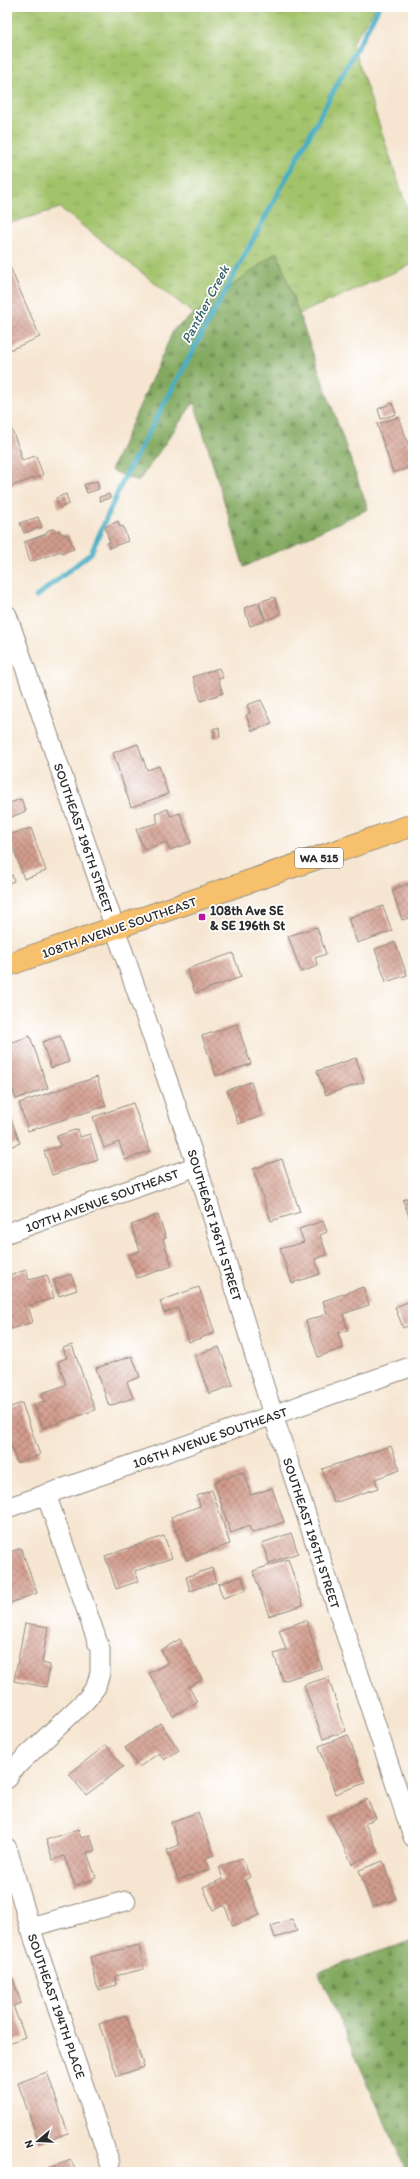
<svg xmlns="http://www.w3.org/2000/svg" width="420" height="2179" font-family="Itim,sans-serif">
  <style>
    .grass { fill: url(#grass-tufts); stroke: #67774b }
    .forest { fill: url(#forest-firs); stroke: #566a45 }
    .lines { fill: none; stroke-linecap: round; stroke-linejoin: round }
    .stream { stroke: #44adc3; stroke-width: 5 }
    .building { fill: url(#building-cross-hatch) }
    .minor-casing { stroke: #90887e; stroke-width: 21 }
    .major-casing { stroke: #90887e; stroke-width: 24 }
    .minor { stroke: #fff; stroke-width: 19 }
    .major { stroke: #f7c06c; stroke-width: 22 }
    .poi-dot { fill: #b5179e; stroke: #fff; stroke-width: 1.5 }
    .labels { text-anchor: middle; stroke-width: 3.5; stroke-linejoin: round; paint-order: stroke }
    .shield { fill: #fff; stroke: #6b6b6b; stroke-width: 1 }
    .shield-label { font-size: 12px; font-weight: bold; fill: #2b2b2b }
    .street-label { font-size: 13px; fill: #2b2b2b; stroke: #fff }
    .poi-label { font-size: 13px; font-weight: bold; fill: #2b2b2b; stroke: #fff; text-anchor: start }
    .water-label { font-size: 14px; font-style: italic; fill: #355f68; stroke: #fff }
  </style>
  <defs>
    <pattern id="grass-tufts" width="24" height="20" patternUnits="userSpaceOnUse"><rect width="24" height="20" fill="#a3c36b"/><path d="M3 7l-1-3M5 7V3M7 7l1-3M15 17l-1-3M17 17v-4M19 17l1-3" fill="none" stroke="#859f58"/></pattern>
    <pattern id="forest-firs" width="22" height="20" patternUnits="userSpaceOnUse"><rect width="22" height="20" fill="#82a95f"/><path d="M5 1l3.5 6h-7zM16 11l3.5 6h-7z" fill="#6b8a4f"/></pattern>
    <pattern id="building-cross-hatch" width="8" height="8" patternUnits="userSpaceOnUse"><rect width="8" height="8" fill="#d29c8d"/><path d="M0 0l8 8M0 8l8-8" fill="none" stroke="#ab7f73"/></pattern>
  </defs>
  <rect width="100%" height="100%" fill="#fff"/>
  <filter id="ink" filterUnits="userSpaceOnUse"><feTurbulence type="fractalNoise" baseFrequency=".025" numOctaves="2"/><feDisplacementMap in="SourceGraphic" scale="8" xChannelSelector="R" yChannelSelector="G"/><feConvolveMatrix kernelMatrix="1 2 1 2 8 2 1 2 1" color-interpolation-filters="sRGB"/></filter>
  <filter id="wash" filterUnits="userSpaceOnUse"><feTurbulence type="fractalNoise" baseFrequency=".012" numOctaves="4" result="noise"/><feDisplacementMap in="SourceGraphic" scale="16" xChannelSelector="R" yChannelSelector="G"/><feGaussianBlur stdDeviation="0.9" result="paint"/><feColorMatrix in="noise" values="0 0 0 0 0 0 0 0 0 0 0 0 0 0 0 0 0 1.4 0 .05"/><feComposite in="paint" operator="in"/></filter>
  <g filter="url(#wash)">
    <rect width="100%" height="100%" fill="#f6e6d1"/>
    <polygon class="grass" points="7,7 376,7 352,43 413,226 413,264 299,314 277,252 194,314 60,208 7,224"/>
    <g class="forest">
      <polygon points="277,252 368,509 244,567 194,402 138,482 111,470 174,329"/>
      <polygon points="413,1940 413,2172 407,2172 318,1972"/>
    </g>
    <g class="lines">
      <polyline class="stream" points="36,597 91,553 125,476 379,7"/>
    </g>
    <g id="blocks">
      <g class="building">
        <polygon points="10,267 40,337 7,351 7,268"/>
        <polygon points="392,403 396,414 381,419 378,409"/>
        <polygon points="399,417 413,458 413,466 393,473 377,424"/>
        <polygon points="9,423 21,453 20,454 22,460 36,456 43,475 9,487 7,424"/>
        <polygon points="97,481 99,489 87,493 84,485"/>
        <polygon points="66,494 69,504 59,508 56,498"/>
        <polygon points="109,494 110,498 100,501 99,497"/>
        <polygon points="38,517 42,527 24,533 20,523"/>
        <polygon points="118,521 120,527 123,526 128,541 109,548 107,543 110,542 105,527"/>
        <polygon points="53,529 56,531 59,530 60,533 65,535 68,534 74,549 62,553 61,551 30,562 24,542 46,534 48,530"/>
        <polygon points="274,597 281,614 266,620 259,602"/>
        <polygon points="258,603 265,621 250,626 244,608"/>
        <polygon points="219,668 223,678 218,679 223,693 201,701 193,677"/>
        <polygon points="261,700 272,723 252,731 246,715 250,713 247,705"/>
        <polygon points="214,728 219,728 220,737 214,738"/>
        <polygon points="138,744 147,770 159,766 168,794 131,807 113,753"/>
        <polygon points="21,799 26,811 7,819 7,804"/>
        <polygon points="168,809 170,816 180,813 191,843 169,850 166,842 144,850 136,829 158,823 155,813"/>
        <polygon points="31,828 46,871 24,879 9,835"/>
        <polygon points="12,875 14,881 9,883 7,876"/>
        <polygon points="413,882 413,920 412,917 402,920 392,890"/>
        <polygon points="383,906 392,931 357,943 348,918"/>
        <polygon points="317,927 326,954 315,958 318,966 301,972 288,936"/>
        <polygon points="395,942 407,975 386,982 375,949"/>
        <polygon points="233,953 241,977 195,993 187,969"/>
        <polygon points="237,1024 251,1064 216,1076 202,1036"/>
        <polygon points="30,1036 48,1088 16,1099 7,1073 7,1044"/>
        <polygon points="60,1036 69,1062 51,1068 42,1042"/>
        <polygon points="356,1058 364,1082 326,1095 317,1071"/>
        <polygon points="97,1077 106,1106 28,1131 19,1103"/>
        <polygon points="251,1082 262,1116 238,1124 227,1090"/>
        <polygon points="133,1103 150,1151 125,1160 119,1142 104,1148 93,1117"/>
        <polygon points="10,1116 20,1143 7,1148 7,1117"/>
        <polygon points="78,1129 80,1137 90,1134 98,1160 52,1175 44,1151 60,1146 57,1136"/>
        <polygon points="282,1159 300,1212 271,1221 253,1169"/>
        <polygon points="413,1196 413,1222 411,1222 403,1200"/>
        <polygon points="158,1215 166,1238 163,1239 172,1266 137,1278 128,1255 140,1251 131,1225"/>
        <polygon points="323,1221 327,1232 320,1235 327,1255 315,1259 320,1274 292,1283 280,1249 304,1242 299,1229"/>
        <polygon points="26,1270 29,1280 47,1275 54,1298 28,1306 33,1322 8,1330 7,1299 9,1298 7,1290 7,1276"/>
        <polygon points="71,1274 77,1290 59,1296 54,1280"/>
        <polygon points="199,1287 215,1333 189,1342 178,1308 164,1313 160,1301"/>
        <polygon points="363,1287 369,1305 343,1314 348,1330 338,1333 343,1348 318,1357 306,1321 327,1314 323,1301"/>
        <polygon points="413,1300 413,1324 403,1328 395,1307"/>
        <polygon points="72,1345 95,1410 43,1428 34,1404 45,1401 42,1393 66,1385 58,1361 67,1358 63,1348"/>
        <polygon points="219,1347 233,1385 209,1394 195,1355"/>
        <polygon points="132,1356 140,1377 127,1382 133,1398 109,1406 96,1368"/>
        <polygon points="22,1403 40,1455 17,1463 7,1434 7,1418 10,1418 7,1408"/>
        <polygon points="391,1446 400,1470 375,1479 378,1488 334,1503 322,1469"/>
        <polygon points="243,1472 251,1495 272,1488 284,1522 252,1533 249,1526 231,1533 214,1482"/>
        <polygon points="212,1490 230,1544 186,1560 171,1517 200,1506 197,1496"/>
        <polygon points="291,1533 298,1553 269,1563 262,1543"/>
        <polygon points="164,1536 172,1558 135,1571 139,1581 116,1589 105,1556"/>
        <polygon points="21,1548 37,1593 7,1604 7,1553"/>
        <polygon points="288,1559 303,1605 269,1616 253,1571"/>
        <polygon points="212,1568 216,1582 190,1591 186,1577"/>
        <polygon points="242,1576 246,1590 223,1598 218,1584"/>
        <polygon points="306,1620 322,1668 283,1681 274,1654 286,1650 279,1630"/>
        <polygon points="25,1623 48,1627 42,1663 50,1665 46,1687 14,1681"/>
        <polygon points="180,1639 202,1679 189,1687 197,1702 173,1716 149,1673 168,1663 161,1650"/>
        <polygon points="328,1677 346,1731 323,1739 304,1685"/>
        <polygon points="160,1723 179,1750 164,1760 159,1753 139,1767 125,1748"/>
        <polygon points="348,1735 365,1783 335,1794 319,1746"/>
        <polygon points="106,1745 123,1767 86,1795 69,1774"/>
        <polygon points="367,1799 376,1818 365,1824 378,1851 352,1864 329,1817"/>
        <polygon points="198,1812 214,1855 206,1858 210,1869 178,1880 167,1850 179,1845 171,1822"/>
        <polygon points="78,1829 81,1838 90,1835 95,1850 87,1853 96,1878 75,1886 64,1856 53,1860 46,1840"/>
        <polygon points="242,1858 250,1877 245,1880 260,1915 233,1926 224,1905 213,1910 203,1887 223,1879 219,1867"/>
        <polygon points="383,1861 396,1899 372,1907 359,1870"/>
        <polygon points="292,1919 297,1931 275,1938 271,1926"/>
        <polygon points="139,1945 144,1969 115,1976 117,1985 98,1990 90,1957"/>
        <polygon points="11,1973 21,2003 13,2006 25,2037 7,2044 7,1974"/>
        <polygon points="126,2015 144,2067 117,2076 99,2024"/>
        <polygon points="47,2072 68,2133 39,2143 18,2083"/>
        <polygon points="71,2160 76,2172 37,2172"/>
      </g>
    </g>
  </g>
  <g filter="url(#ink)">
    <use href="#blocks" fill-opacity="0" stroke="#90887e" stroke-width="1"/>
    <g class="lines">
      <g class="minor-casing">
        <g id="minor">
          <polyline points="7,615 197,1166 273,1415 413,1837"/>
          <polyline points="7,1233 197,1166"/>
          <polyline points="7,1508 413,1366"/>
          <polyline points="7,1779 11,1771 86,1700 96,1687 100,1673 100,1649 46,1494"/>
          <polyline points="7,1848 30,1927 110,2163"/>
          <polyline points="30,1927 126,1901"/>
        </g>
      </g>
      <g class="major-casing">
        <polyline id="major" points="7,965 413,825"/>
      </g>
      <use href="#minor" class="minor"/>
      <use href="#major" class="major"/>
    </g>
  </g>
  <rect class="poi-dot" x="198" y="913" width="8" height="8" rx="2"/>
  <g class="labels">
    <rect class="shield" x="295" y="848" width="48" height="20" rx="3"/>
    <g class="shield-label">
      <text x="319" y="862">WA 515</text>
    </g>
    <g class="street-label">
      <text transform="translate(84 838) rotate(71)" y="5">SOUTHEAST 196TH STREET</text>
      <text transform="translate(119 927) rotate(-19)" y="5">108TH AVENUE SOUTHEAST</text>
      <text transform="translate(102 1200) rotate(-20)" y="5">107TH AVENUE SOUTHEAST</text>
      <text transform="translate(215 1225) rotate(73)" y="5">SOUTHEAST 196TH STREET</text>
      <text transform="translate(210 1437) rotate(-19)" y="5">106TH AVENUE SOUTHEAST</text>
      <text transform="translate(312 1533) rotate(72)" y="5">SOUTHEAST 196TH STREET</text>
      <text transform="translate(57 2006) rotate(71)" y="5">SOUTHEAST 194TH PLACE</text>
    </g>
    <g class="poi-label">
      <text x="210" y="915">108th Ave SE<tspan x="210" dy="15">&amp; SE 196th St</tspan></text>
    </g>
    <g class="water-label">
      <text transform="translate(205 304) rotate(-62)" y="5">Panther Creek</text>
    </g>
  </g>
  <rect width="420" height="2179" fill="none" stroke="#fff" stroke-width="24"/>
  <g transform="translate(38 2141) rotate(251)" stroke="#ffffff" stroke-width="3" paint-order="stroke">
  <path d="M0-3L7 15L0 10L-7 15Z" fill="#2b2b2b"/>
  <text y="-6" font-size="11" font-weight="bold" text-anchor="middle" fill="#2b2b2b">N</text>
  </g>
</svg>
